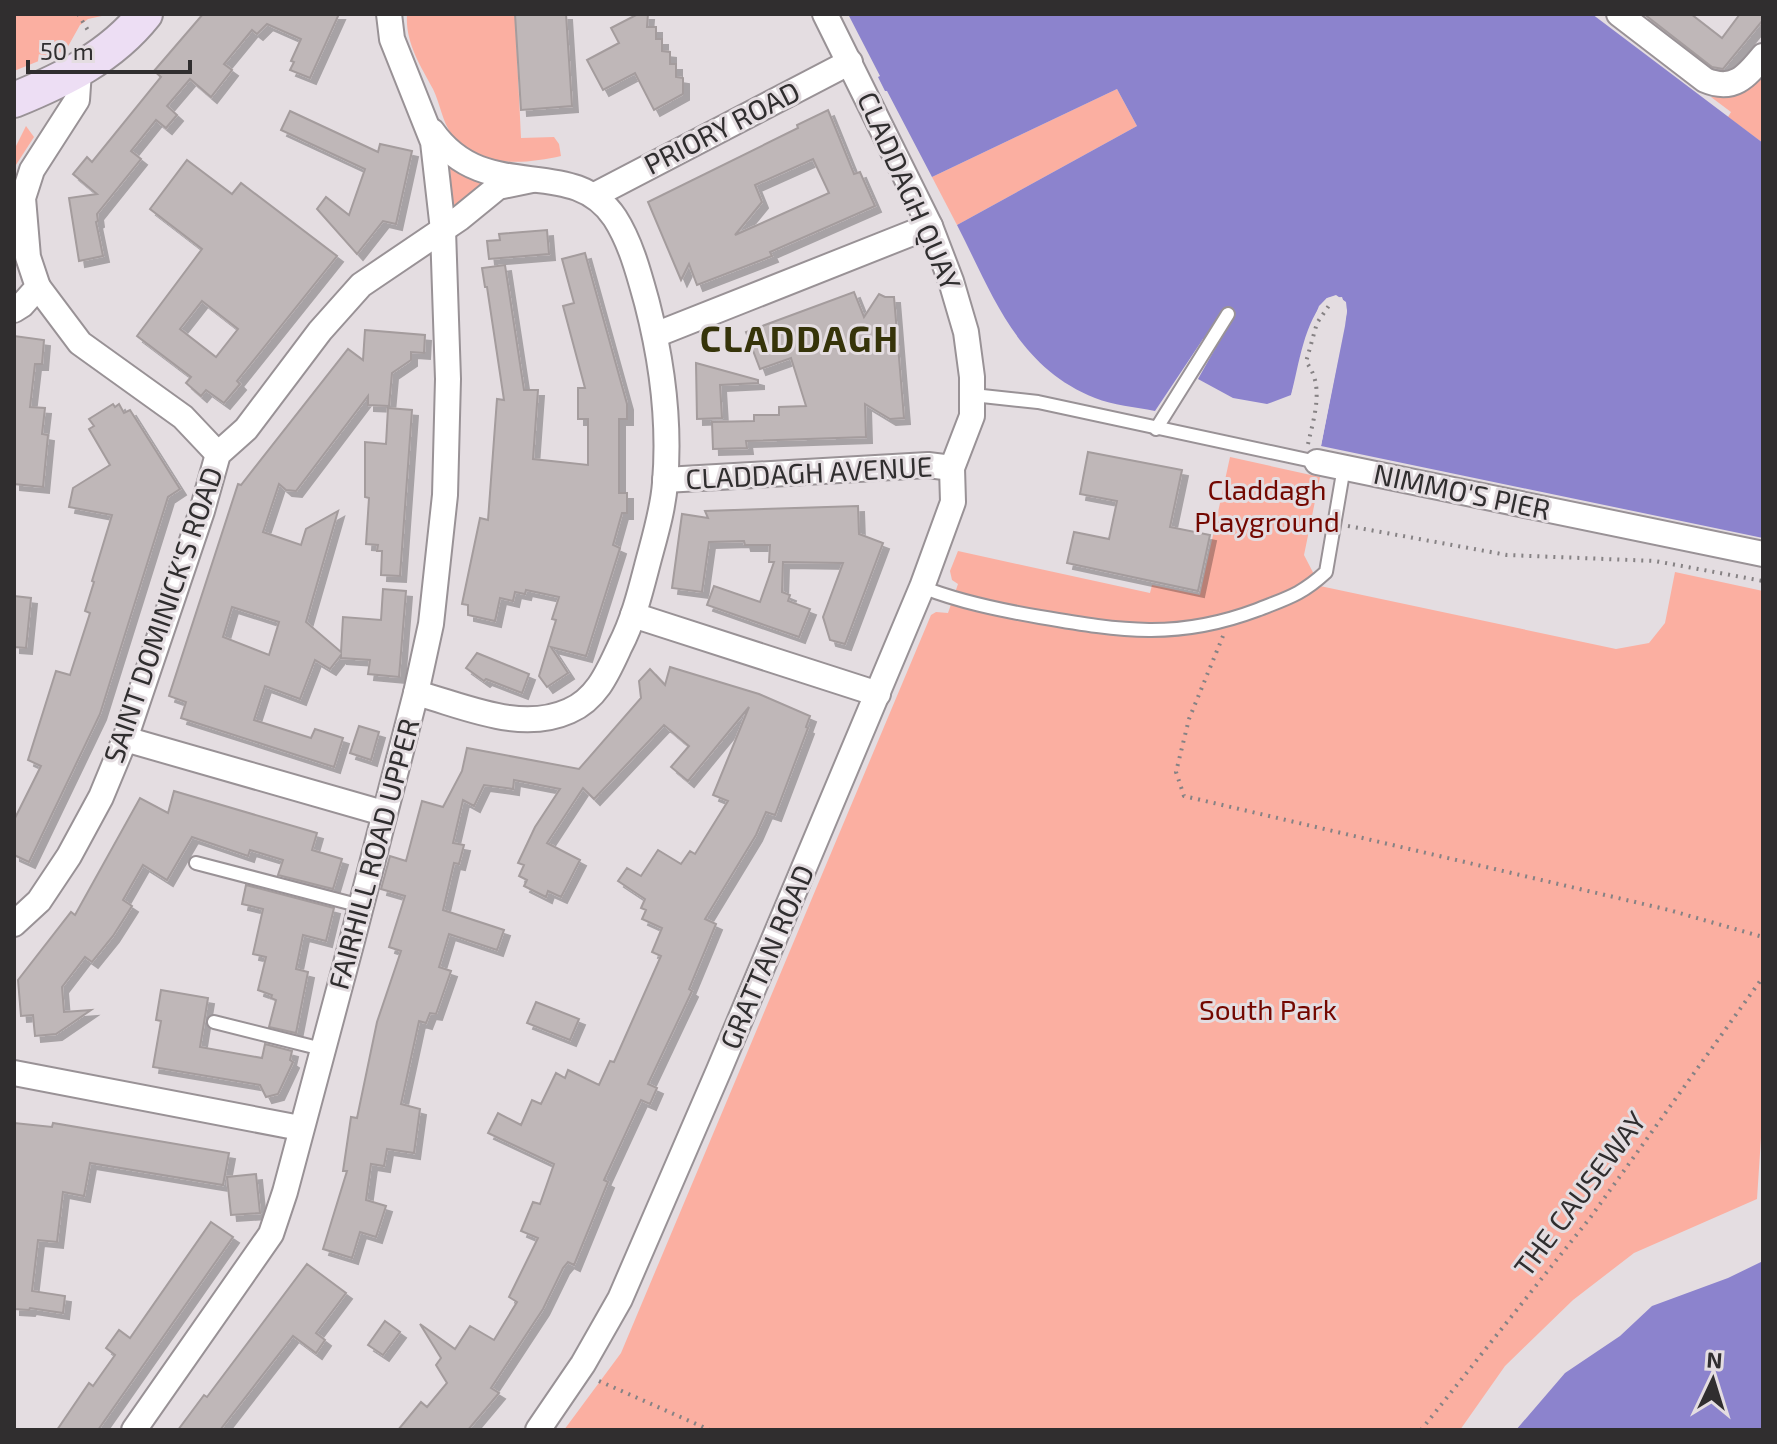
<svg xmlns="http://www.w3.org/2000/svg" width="1777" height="1444" font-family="'Exo 2',sans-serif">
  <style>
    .green { fill: #fbafa1 }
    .water { fill: #8c83cd }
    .pier { fill: #e4dde1 }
    .building { fill: #bfb7b8; stroke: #a49c9d; stroke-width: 2; fill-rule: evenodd; filter: url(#shadow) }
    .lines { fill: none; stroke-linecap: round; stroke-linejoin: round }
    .lane-casing { stroke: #999296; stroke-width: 16 }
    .street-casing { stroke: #999296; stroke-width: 28 }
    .secondary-casing { stroke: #999296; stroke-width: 38 }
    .path { stroke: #868284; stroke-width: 4; stroke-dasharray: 2 6; stroke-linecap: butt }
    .lane { stroke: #fff; stroke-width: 12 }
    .street { stroke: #fff; stroke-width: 24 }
    .secondary { stroke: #eddef4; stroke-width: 34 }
    .labels { text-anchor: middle; stroke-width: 6; stroke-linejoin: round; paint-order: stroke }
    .street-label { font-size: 28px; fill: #302e2f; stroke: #e4dde1 }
    .park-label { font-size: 28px; fill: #730700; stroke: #e4dde1 }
    .district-label { font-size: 36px; font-weight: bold; letter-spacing: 2px; fill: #36340a; stroke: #e4dde1 }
  </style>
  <defs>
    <filter id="shadow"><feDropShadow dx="6" dy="6" stdDeviation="0" flood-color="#0004"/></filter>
  </defs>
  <rect width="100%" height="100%" fill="#e4dde1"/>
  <g class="green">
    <polygon points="14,14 111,14 88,19 80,25 66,50 14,71"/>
    <path d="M407 14H515L521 138 554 137 559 144 561 156C526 164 476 169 452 135 442 121 440 103 433 89 420 65 405 42 407 14Z"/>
    <path d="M1763 73V143L1728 117 1731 112 1711 97C1736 97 1747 95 1763 73Z"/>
    <polygon points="1117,89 1137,126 957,225 932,177"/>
    <polygon points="26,126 34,137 14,168 14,150"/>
    <polygon points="450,168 485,183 454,212 452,207"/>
    <polygon points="1230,457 1320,477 1304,555 1320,586 1616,649 1649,643 1665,623 1675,572 1763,591 1763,1107 1757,1199 1634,1253 1573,1300 1505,1366 1460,1430 564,1430 621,1353 931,615 936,612 948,613 958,584 952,580 950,571 958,551 1150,593 1152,585 1200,595"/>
  </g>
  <g class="water">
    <path d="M848 14H1592L1763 143V538L1321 446 1345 326 1347 311 1342 297 1327 298C1304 321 1299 365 1291 395L1267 404 1233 398 1198 379 1216 347 1203 339 1155 411C1135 407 1113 405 1095 398 1016 366 993 295 957 225L1137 126 1117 89 932 177 887 91H885L878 77 880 76Z"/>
    <polygon points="1763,1261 1763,1430 1516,1430 1565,1373 1620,1336 1652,1306 1728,1278"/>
  </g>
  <polygon class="pier" points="1336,295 1346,302 1347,311 1321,446 1317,445 1343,311 1340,301 1329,302 1323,308 1311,338 1295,397 1290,400 1307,336 1319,306 1327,298"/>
  <g class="building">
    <polygon points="203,14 339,14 310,78 290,70 294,62 291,61 301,39 267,24 257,34 252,30 224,64 232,70 211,97 190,79 167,106 177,115 166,128 156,120 131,151 141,159 97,214 98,221 96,222 103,256 79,261 69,198 97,194 73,174 87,157 92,162 161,77 154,71"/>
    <polygon points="515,14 566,14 572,106 521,110"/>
    <polygon points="638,14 648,14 647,27 656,27 656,39 662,39 662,51 670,52 670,64 676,64 676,77 683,78 683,94 654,110 635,73 603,90 587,60 619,43 611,28"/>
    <polygon points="1644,14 1691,14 1722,38 1740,14 1763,14 1763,20 1723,69 1712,67"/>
    <path d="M828 110 854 174 860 172 875 206 770 252 772 256 697 285 689 264 681 280 648 202 798 128 797 125ZM813 159 829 193 735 235 762 202 755 185Z"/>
    <polygon points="290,111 378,152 380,144 412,151 396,224 383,221 357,254 317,209 326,197 349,215 365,169 281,130"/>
    <path d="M187 160 232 194 241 183 337 256 237 381 240 384 224 403 206 390 201 396 186 383 191 377 137 336 202 249 150 209ZM202 301 238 329 216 357 180 329Z"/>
    <polygon points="547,230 549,254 489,259 487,241 500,240 499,234"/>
    <polygon points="585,253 627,404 627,419 619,419 619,493 627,493 627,513 622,513 613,545 620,548 586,656 551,647 568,673 547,687 539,676 556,620 552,619 559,597 526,590 525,594 515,592 513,601 500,598 495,621 468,615 468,605 462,604 480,518 488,520 497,399 504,400 487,287 485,287 482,268 505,265 524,390 538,390 533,459 588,465 588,419 578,419 578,388 585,388 563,306 574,303 562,259"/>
    <polygon points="854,292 864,317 879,294 885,297 894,297 904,418 890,419 865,404 866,437 746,441 747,448 713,449 712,422 754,421 754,415 779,415 779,407 806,406 791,358 760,369 746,332"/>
    <path d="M365 330 425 335 424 353 411 352V360L392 373 389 406 368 405V396L296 491 286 490 279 484 263 532 301 545 306 529 338 511 306 622 341 652 343 617 381 620 383 589 406 591 399 677 368 674 370 660 341 658V655L330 669 315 660 300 699 265 686 254 720 311 738 315 729 343 738 334 767 181 718 186 702 169 696 238 484 241 485 348 349 363 360ZM232 607 279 622 269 655 223 637Z"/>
    <polygon points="14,336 44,340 42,364 35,364 30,407 45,408 42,434 48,435 43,487 14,484"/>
    <polygon points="696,363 758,380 758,383 720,385 722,418 697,419"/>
    <polygon points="113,404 115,407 119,404 124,413 130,410 180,489 168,497 100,714 29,862 14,855 14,820 41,766 28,760 56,671 70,675 90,613 85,611 94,582 92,581 112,515 69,507 73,488 110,465 89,429 94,426 89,419"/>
    <polygon points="388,408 412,410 400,576 381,575 382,551 377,551 378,545 366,544 369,498 365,497 365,442 386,444"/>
    <polygon points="1088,452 1182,470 1170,527 1210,535 1198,591 1067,563 1074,532 1109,539 1117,501 1080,494"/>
    <polygon points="858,506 859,534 883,543 845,644 830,640 823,617 843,563 783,562 782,592 790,595 788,601 810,609 799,637 707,605 714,586 760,602 774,562 769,562 770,545 745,545 744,541 709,542 702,592 672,588 682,514 708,518 705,511"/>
    <polygon points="14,596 31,598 26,648 14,647"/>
    <polygon points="477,653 529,674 522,693 486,679 484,681 466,668"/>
    <polygon points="670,667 759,694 810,716 806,727 808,728 775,815 766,812 756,835 705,919 716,924 689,989 692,991 648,1084 657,1088 650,1104 641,1100 604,1180 608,1182 574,1265 568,1262 563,1268 543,1309 491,1388 499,1393 468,1430 398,1430 421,1402 427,1407 447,1383 436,1365 441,1358 420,1324 455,1349 470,1326 494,1340 517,1302 509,1297 538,1238 521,1231 533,1202 540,1204 554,1164 488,1133 498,1113 521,1125 532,1100 541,1104 556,1073 565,1078 568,1070 599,1085 610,1061 614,1062 661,956 652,952 662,928 642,919 646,910 641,908 645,899 618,881 627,868 641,876 658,850 681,864 690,851 695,854 728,801 713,795 749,707 688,781 671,767 689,746 664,725 594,799 583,788 547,843 580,860 561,897 548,891 546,897 524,886 527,880 519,876 524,865 518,863 535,827 560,789 514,780 513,789 484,785 474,806 463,800 453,843 464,845 459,864 454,863 443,910 504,930 497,950 449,934 439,967 451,971 436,1014 430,1013 426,1023 419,1021 401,1104 420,1109 414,1153 387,1149 384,1166 371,1164 366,1200 386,1206 376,1237 360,1232 352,1258 323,1249 347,1171 343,1171 351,1117 357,1118 377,1022 401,951 389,947 405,896 381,889 390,856 406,861 422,801 443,807 462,771 467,748 579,769 641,698 639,681 650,669 665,685"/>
    <polygon points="359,726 379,732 371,760 350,753"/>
    <polygon points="174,791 317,833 312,850 342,859 333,889 278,875 283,860 250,850 248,856 192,837 167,880 143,865 123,900 132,906 113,936 92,962 85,957 62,987 64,1012 91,1010 56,1034 35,1036 33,1015 21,1016 18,980 71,912 75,915 140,798 168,813"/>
    <polygon points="246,885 334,908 326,941 303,935 296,969 308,972 296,1033 269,1027 276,1000 271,998 272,995 258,990 266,957 253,954 263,909 242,904"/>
    <polygon points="161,990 208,998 200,1047 262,1058 265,1044 292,1051 290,1060 293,1062 278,1094 266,1097 260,1085 153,1067 161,1021 156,1020"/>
    <polygon points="536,1002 579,1019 570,1040 527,1023"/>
    <polygon points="14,1123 52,1127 53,1123 229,1153 223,1185 90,1163 84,1196 63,1192 57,1242 38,1240 32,1291 65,1296 63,1313 30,1308 29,1310 14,1309"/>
    <polygon points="256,1174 260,1213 231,1215 227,1177"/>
    <polygon points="211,1222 233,1237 98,1430 57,1430 89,1383 93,1386 115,1355 106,1348 119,1330 130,1338"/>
    <polygon points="307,1264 346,1293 316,1333 325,1340 316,1353 293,1336 220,1430 178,1430 204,1395 207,1397"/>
    <polygon points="385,1321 400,1332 383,1355 368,1345"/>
  </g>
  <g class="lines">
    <g class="lane-casing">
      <g id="lane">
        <polyline points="973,395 1038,402 1317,462"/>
        <polyline points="1156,429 1228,314"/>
        <path d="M922 587C960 602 999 610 1040 617 1122 631 1177 640 1257 610 1287 598 1301 595 1326 572L1344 467"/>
        <polyline points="196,863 361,906"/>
        <polyline points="214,1022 322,1049"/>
      </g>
    </g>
    <g class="street-casing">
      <g id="street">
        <path d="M1619 14 1705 80C1733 92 1746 77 1763 56"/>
        <polyline points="595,195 850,62"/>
        <polyline points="38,287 80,343 183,417 218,454"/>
        <polyline points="14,310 22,305 38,287 28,257 23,198 32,170 77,100 79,71"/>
        <polyline points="655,335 930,226"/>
        <polyline points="1317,462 1763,554"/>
        <polyline points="665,480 928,465 952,468"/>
        <polyline points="633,615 878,694"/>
        <path d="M416 693C465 706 520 733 569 711 597 699 608 672 620 646 633 621 640 593 647 566 654 539 663 511 665 483 670 423 662 361 647 303 639 274 631 243 615 218 571 152 486 208 432 131"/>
        <polyline points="125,739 383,813"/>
        <polyline points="14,924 39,901 69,856 101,797 125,739 202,511 218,454 246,429 320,331 361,285 460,218 498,187 532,180"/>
        <polyline points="14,1073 300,1128"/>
        <polyline points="134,1430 271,1234 285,1192 352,941 416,693 431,624 445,495 448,379 443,230 433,142 392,39 389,14"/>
        <polyline points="538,1430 583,1364 620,1299 719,1070 922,587 953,502 952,468 972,416 972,377 966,332 951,281 930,226 825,14"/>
      </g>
    </g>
    <g class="secondary-casing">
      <path id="secondary" d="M14 100C63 80 111 57 145 14"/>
    </g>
    <g class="path">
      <polyline points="78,14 89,32"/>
      <path d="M1308 444C1314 417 1325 385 1306 362L1317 323 1330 304"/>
      <polyline points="1348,526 1507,555 1655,561 1763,581"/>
      <polyline points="1223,636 1189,719 1176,772 1184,796 1669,910 1763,937"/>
      <polyline points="599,1381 710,1430"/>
      <polyline points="1421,1430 1590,1218 1763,977"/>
    </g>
    <use href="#lane" class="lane"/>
    <use href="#street" class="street"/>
    <use href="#secondary" class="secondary"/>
  </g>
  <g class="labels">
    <g class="street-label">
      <text transform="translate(722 128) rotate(-27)" y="10">PRIORY ROAD</text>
      <text transform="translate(909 191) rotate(66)" y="10">CLADDAGH QUAY</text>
      <text transform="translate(809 473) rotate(-3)" y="10">CLADDAGH AVENUE</text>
      <text transform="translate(1462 492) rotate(12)" y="10">NIMMO'S PIER</text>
      <text transform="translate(163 615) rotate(-71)" y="10">SAINT DOMINICK'S ROAD</text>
      <text transform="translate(374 854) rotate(-75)" y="10">FAIRHILL ROAD UPPER</text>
      <text transform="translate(767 957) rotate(-67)" y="10">GRATTAN ROAD</text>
      <text transform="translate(1580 1194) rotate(-53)" y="10">THE CAUSEWAY</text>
    </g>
    <g class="park-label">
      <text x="1267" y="500">Claddagh<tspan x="1267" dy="32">Playground</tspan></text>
      <text x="1268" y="1020">South Park</text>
    </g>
    <g class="district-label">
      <text x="800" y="352">CLADDAGH</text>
    </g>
  </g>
  <rect width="1777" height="1444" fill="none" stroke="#302e2f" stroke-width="32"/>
  <g transform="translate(1713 1380) rotate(4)" stroke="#e4dde1" stroke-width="6" paint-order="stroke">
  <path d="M0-6L14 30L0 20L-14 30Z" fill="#302e2f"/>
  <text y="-12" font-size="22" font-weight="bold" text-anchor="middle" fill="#302e2f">N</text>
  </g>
  <path d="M28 60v12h162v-12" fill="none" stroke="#302e2f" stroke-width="4"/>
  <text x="40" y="60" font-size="24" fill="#302e2f" stroke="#e4dde1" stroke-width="6" paint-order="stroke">50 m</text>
</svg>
